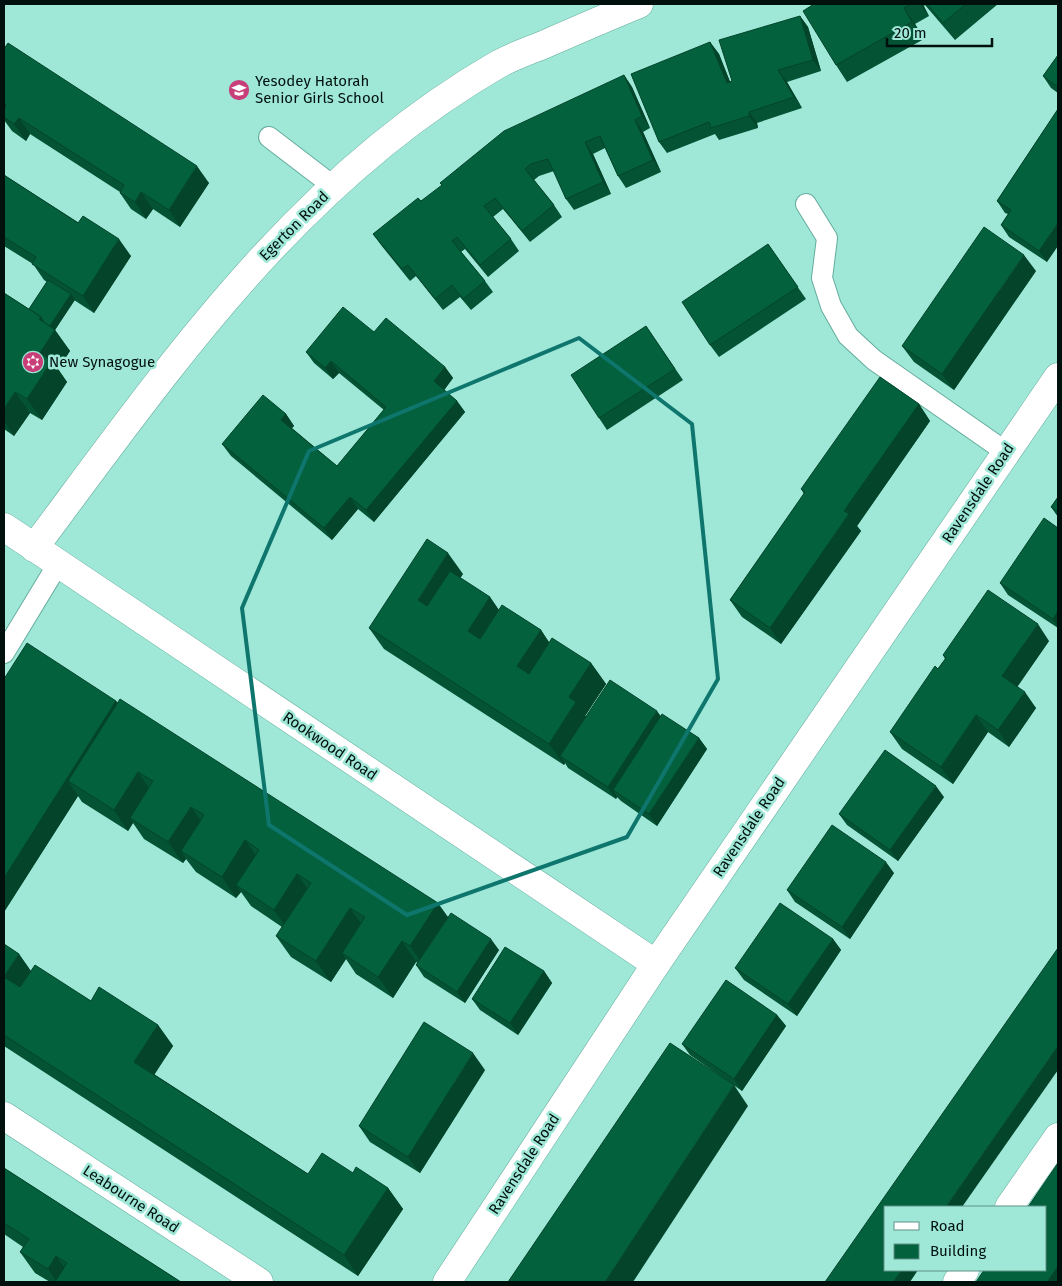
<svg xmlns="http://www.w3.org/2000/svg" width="1062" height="1286" font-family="'Fira Sans',sans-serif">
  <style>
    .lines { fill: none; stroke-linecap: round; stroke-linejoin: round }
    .service-casing { stroke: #64ac9d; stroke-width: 22 }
    .minor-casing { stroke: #64ac9d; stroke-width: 29 }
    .service { stroke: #fff; stroke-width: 20 }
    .minor { stroke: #fff; stroke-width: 28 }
    .wall { fill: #035334 }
    .shaded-wall { fill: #03442b }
    .building { fill: #04613d; stroke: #03442b }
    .marked { fill: none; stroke: #0f766e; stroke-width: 4; stroke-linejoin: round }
    .labels { text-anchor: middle; stroke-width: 5; stroke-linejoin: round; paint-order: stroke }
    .poi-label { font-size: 15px; fill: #00110d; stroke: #9fe8d8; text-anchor: start }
    .street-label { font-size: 15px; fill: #00110d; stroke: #9fe8d8 }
  </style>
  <rect width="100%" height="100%" fill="#9fe8d8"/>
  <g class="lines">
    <g class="service-casing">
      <g id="service">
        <polyline points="269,137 333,186"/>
        <polyline points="806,204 827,238 822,278 831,306 848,336 874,360 1006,452"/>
        <polyline points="4,653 58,564"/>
      </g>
    </g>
    <g class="minor-casing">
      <g id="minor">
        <polyline points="4,527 656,964"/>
        <path d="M34 548C170 366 296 181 497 65 511 57 528 51 543 45 575 31 607 17 639 4"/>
        <polyline points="4,1116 259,1282"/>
        <polyline points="1009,1207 1058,1137"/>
        <polyline points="447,1282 656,964 1058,377"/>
        <polyline points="957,1282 965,1270"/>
      </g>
    </g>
    <use href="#service" class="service"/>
    <use href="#minor" class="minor"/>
  </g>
  <g class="wall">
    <polygon points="814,4 998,4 955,40 925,5 924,6 929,16 915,24 924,39 847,82 836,65"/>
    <polygon points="800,16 808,27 821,71 787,82 802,108 757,123 758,128 719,140 715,134 667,153 659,142 710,42 719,54 730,82 732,81"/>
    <polygon points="4,49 209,183 180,227 153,209 146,219 131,209 120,193 120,192 30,134 26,141 12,131 4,120"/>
    <polygon points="1058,55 1058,93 1051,88 1043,76"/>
    <polygon points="624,75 632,87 650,128 643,132 661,172 626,188 618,176 605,148 593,154 611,194 574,210 566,199 554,171 539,176 534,180 554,205 562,217 530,242 503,209 493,217 511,239 519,251 488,277 465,249 461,252 485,281 493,292 471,310 460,297 443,310 416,276 410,281 381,245 373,234 421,201"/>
    <polygon points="1058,109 1047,262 1009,237 1001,225 1008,214 1005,213 997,201"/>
    <polygon points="4,175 131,256 94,313 74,300 55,330 70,351 58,369 67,382 42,420 30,413 14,436 4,429 4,293 29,309 47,282 44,280 33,264 4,246"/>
    <polygon points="768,244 806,299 719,357 710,345"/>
    <polygon points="1036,271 954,390 914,362 902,346"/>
    <polygon points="646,326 683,380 607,430 599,418"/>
    <polygon points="374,332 445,367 453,378 444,390 457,401 465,412 374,522 358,509 332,540 231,456 222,444 286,414 294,426 292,428 337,466 384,410 339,373 333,379 314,363 306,352"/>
    <polygon points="919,404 930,421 857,526 861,531 781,644 742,617 730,600 804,494 801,489"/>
    <polygon points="1058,497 1058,517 1051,507"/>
    <polygon points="1058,528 1058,628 1008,595 1000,583"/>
    <polygon points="463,574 460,578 490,597 499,610 541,630 549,643 591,663 606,684 585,716 661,716 699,738 707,749 657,826 621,801 617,797 616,799 568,768 565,763 564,765 384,649 369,628"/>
    <polygon points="1049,641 1017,687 1036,708 1009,747 988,732 953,784 902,749 890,732 945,659 943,655"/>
    <polygon points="4,679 116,701 118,703 499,950 465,1003 424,977 416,965 418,963 416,962 393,998 356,974 346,959 331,982 291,957 276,936 282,927 251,906 241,892 236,898 196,872 186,859 183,863 144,839 133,823 128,831 82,802 78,796 4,912"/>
    <polygon points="944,797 898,861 847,825 839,814"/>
    <polygon points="894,873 850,939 795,902 787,890"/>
    <polygon points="833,939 841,950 797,1016 744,980 735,968"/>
    <polygon points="4,944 19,954 31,971 91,1001 158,1025 173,1046 154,1074 308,1174 353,1173 388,1188 403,1209 358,1276 4,1046"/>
    <polygon points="544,971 552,983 518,1035 480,1010 472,999"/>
    <polygon points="777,1015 786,1026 742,1091 690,1055 682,1044"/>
    <polygon points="485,1070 420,1173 370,1142 359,1126"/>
    <polygon points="4,1168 181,1282 50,1282 35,1273 20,1252 23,1247 4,1234"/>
  </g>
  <g class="shaded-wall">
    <polygon points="920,4 922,4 929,16"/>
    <polygon points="904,8 915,24 924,39 912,22"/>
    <polygon points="800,16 808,27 821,71 813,60"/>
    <polygon points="710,42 719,54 735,94 727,83"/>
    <polygon points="778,70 787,82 802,108 794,97"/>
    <polygon points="624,75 632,87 650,128 642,116"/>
    <polygon points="749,112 757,123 758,128 749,116"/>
    <polygon points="19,118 30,134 26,141 14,124"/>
    <polygon points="635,120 643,132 661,172 653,160"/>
    <polygon points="585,142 593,154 611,194 603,182"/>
    <polygon points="197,166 209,183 180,227 169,210"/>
    <polygon points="141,192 153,209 146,219 135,202"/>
    <polygon points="1058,223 1058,246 1047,262 1039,251"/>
    <polygon points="119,239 131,256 94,313 83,296"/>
    <polygon points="1024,255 1036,271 954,390 942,374"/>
    <polygon points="71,294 75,300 55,330 70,351 58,369 67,382 42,420 27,399 40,353 39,319 41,317"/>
    <polygon points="331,361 339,373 333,379 325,368"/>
    <polygon points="445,367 453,378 442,393 434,381"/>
    <polygon points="15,392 30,413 14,436 4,421 4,409"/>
    <polygon points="457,401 465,412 374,522 366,510"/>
    <polygon points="919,404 930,421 857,526 861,531 781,644 770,628 844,511"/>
    <polygon points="286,414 294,426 289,431 281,420"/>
    <polygon points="350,497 358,509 332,540 324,528"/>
    <polygon points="448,553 463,574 432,621 418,600"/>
    <polygon points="490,597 504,618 483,652 468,631"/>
    <polygon points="1058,611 1058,626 1053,619"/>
    <polygon points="1038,624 1049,641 1013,693 1002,676"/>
    <polygon points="541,630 555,651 532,687 517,666"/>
    <polygon points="591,663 606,684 585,716 590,723 560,756 565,763 564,765 549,744 569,697"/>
    <polygon points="1025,692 1036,708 1009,747 998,730"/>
    <polygon points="116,701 128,717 68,781 78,796 4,912 4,878"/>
    <polygon points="657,711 665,722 613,790 617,797 616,799 608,787"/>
    <polygon points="976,715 988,732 953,784 941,767"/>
    <polygon points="699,738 707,749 657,826 649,814"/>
    <polygon points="138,772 152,793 130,818 133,823 128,831 114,810"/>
    <polygon points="936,786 944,797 898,861 890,850"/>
    <polygon points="191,807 206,828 181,851 186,859 183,863 168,842"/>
    <polygon points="245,840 260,861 236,885 241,892 236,898 222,877"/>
    <polygon points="886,862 894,873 850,939 842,927"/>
    <polygon points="297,874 312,895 289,931 274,910"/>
    <polygon points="438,903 453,924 425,967 410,946"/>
    <polygon points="350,908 365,929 342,953 346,959 331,982 316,961"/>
    <polygon points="491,939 499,950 465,1003 457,992"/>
    <polygon points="833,939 841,950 797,1016 788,1004"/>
    <polygon points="402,941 416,962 393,998 378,977"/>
    <polygon points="19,954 34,976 19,998 4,977"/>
    <polygon points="544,971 552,983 518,1035 510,1023"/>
    <polygon points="777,1015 786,1026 742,1091 734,1079"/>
    <polygon points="158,1025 173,1046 149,1083 134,1062"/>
    <polygon points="1058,1046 1058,1070 962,1207 946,1207"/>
    <polygon points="473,1053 485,1070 420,1173 408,1157"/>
    <polygon points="734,1085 748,1106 633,1282 605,1282"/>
    <polygon points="388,1188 403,1209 358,1276 344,1255"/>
    <polygon points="56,1256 71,1277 57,1282 48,1269"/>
    <polygon points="1058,1266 1058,1282 1047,1282"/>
    <polygon points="902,1270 918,1270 910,1282 893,1282"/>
  </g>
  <g class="building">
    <polygon points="814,4 910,4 904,8 912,22 836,65 803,11"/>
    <polygon points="927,4 966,4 943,23"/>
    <polygon points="800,16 813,60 778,70 794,97 749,112 749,116 711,128 709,122 659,142 631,74 710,42 727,83 732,81 719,40"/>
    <polygon points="8,43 197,166 169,210 141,192 135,202 120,193 124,185 19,118 14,124 4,117 4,109 6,105 4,103 4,49"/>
    <polygon points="1058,55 1058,87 1043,76"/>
    <polygon points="624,75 642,116 635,120 653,160 618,176 600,136 585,142 603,182 566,199 548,159 531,164 525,169 554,205 522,231 495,198 484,206 511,239 480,265 457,237 452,241 485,281 463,299 452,285 435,299 408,265 402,269 373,234 418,198 421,201 442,185 440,183 504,131"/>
    <polygon points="1058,109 1058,223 1039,251 1001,225 1011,210 997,201"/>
    <polygon points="4,175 78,223 83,216 119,239 83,296 32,264 36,257 4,237"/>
    <polygon points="984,227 1024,255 942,374 902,346"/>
    <polygon points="768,244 798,287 710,345 682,302"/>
    <polygon points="48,280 71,294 50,326 44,323 41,317 29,309"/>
    <polygon points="4,293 41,317 39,319 55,330 40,353 52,361 27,399 15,392 4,409"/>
    <polygon points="343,307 374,332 386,318 445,367 434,381 457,401 366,510 350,497 324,528 222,444 263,395 286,414 281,420 337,466 386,407 331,361 325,368 306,352"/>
    <polygon points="646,326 675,369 599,418 571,375"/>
    <polygon points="880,377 919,404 844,511 849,514 770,628 730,600 805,492 801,489"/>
    <polygon points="1058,497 1058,512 1051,507"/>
    <polygon points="1044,518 1058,528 1058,611 1053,619 1000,583"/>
    <polygon points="427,539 448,553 418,600 427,606 450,571 490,597 468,631 480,639 502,605 541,630 517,666 529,674 552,638 591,663 569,697 576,702 549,744 369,628"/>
    <polygon points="988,590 1038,624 1002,676 1025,692 998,730 976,715 941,767 890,732 935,666 938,669 946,658 943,655"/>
    <polygon points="27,643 116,701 4,878 4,679"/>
    <polygon points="610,680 657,711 608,787 560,756"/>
    <polygon points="120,699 438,903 410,946 402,941 378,977 342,953 365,917 350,908 316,961 276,936 311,883 297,874 274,910 236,885 259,850 245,840 222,877 181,851 204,815 191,807 168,842 130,818 153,781 138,772 114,810 68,781"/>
    <polygon points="662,714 699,738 649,814 613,790"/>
    <polygon points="885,750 936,786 890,850 839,814"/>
    <polygon points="832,825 886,862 842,927 787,890"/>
    <polygon points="780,903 833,939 788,1004 735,968"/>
    <polygon points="451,913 491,939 457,992 416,965"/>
    <polygon points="4,944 19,954 4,977 20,987 35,965 91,1001 99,987 158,1025 134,1062 308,1174 322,1153 353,1173 356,1167 388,1188 344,1255 4,1035"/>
    <polygon points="505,947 544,971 510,1023 472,999"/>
    <polygon points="1058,948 1058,1046 946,1207 886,1207 886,1270 902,1270 893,1282 825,1282"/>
    <polygon points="726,980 777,1015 734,1079 682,1044"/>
    <polygon points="424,1022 473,1053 408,1157 359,1126"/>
    <polygon points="670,1043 734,1085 605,1282 508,1282"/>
    <polygon points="1058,1163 1058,1266 1047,1282 976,1282 984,1270 1046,1270 1046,1207 1028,1207"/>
    <polygon points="4,1168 181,1282 55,1282 67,1263 56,1256 48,1269 20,1252 29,1239 4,1223"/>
  </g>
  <path class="marked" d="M579 338 692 424 718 679 627 837 407 915 269 825 242 608 309 451Z"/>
  <defs>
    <g id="school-disc" transform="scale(1.125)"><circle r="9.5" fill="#c83e78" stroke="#9fe8d8"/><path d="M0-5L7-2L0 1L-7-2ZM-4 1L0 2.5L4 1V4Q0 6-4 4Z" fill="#fff"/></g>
    <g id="synagogue-disc" transform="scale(1.125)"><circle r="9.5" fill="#c83e78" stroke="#9fe8d8"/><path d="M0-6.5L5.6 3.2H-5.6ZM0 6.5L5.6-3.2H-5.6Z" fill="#fff"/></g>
  </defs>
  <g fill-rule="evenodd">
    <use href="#school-disc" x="239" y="90"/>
    <use href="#synagogue-disc" x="33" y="362"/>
  </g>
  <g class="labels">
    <g class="poi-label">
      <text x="255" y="86">Yesodey Hatorah<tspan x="255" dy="17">Senior Girls School</tspan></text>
      <text x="49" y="367">New Synagogue</text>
    </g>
    <g class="street-label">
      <text transform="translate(294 226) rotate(-45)" y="5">Egerton Road</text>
      <text transform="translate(978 493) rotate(-56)" y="5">Ravensdale Road</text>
      <text transform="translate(330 746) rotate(34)" y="5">Rookwood Road</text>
      <text transform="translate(749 827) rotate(-56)" y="5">Ravensdale Road</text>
      <text transform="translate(524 1164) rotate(-57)" y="5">Ravensdale Road</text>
      <text transform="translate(131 1199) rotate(33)" y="5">Leabourne Road</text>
    </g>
  </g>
  <rect width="1062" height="1286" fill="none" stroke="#00110d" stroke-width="10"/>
  <rect x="884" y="1206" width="162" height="65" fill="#9fe8d8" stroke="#5f9287"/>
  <rect x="894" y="1222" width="25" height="8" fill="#ffffff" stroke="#5f9287"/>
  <text x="930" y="1231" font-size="15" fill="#00110d">Road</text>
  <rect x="894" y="1244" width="25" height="15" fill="#04613d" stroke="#5f9287"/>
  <text x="930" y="1256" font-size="15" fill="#00110d">Building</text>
  <path d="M887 38v8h105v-8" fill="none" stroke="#00110d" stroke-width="2.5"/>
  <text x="894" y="38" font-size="15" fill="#00110d" stroke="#9fe8d8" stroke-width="4" paint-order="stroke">20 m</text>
</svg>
